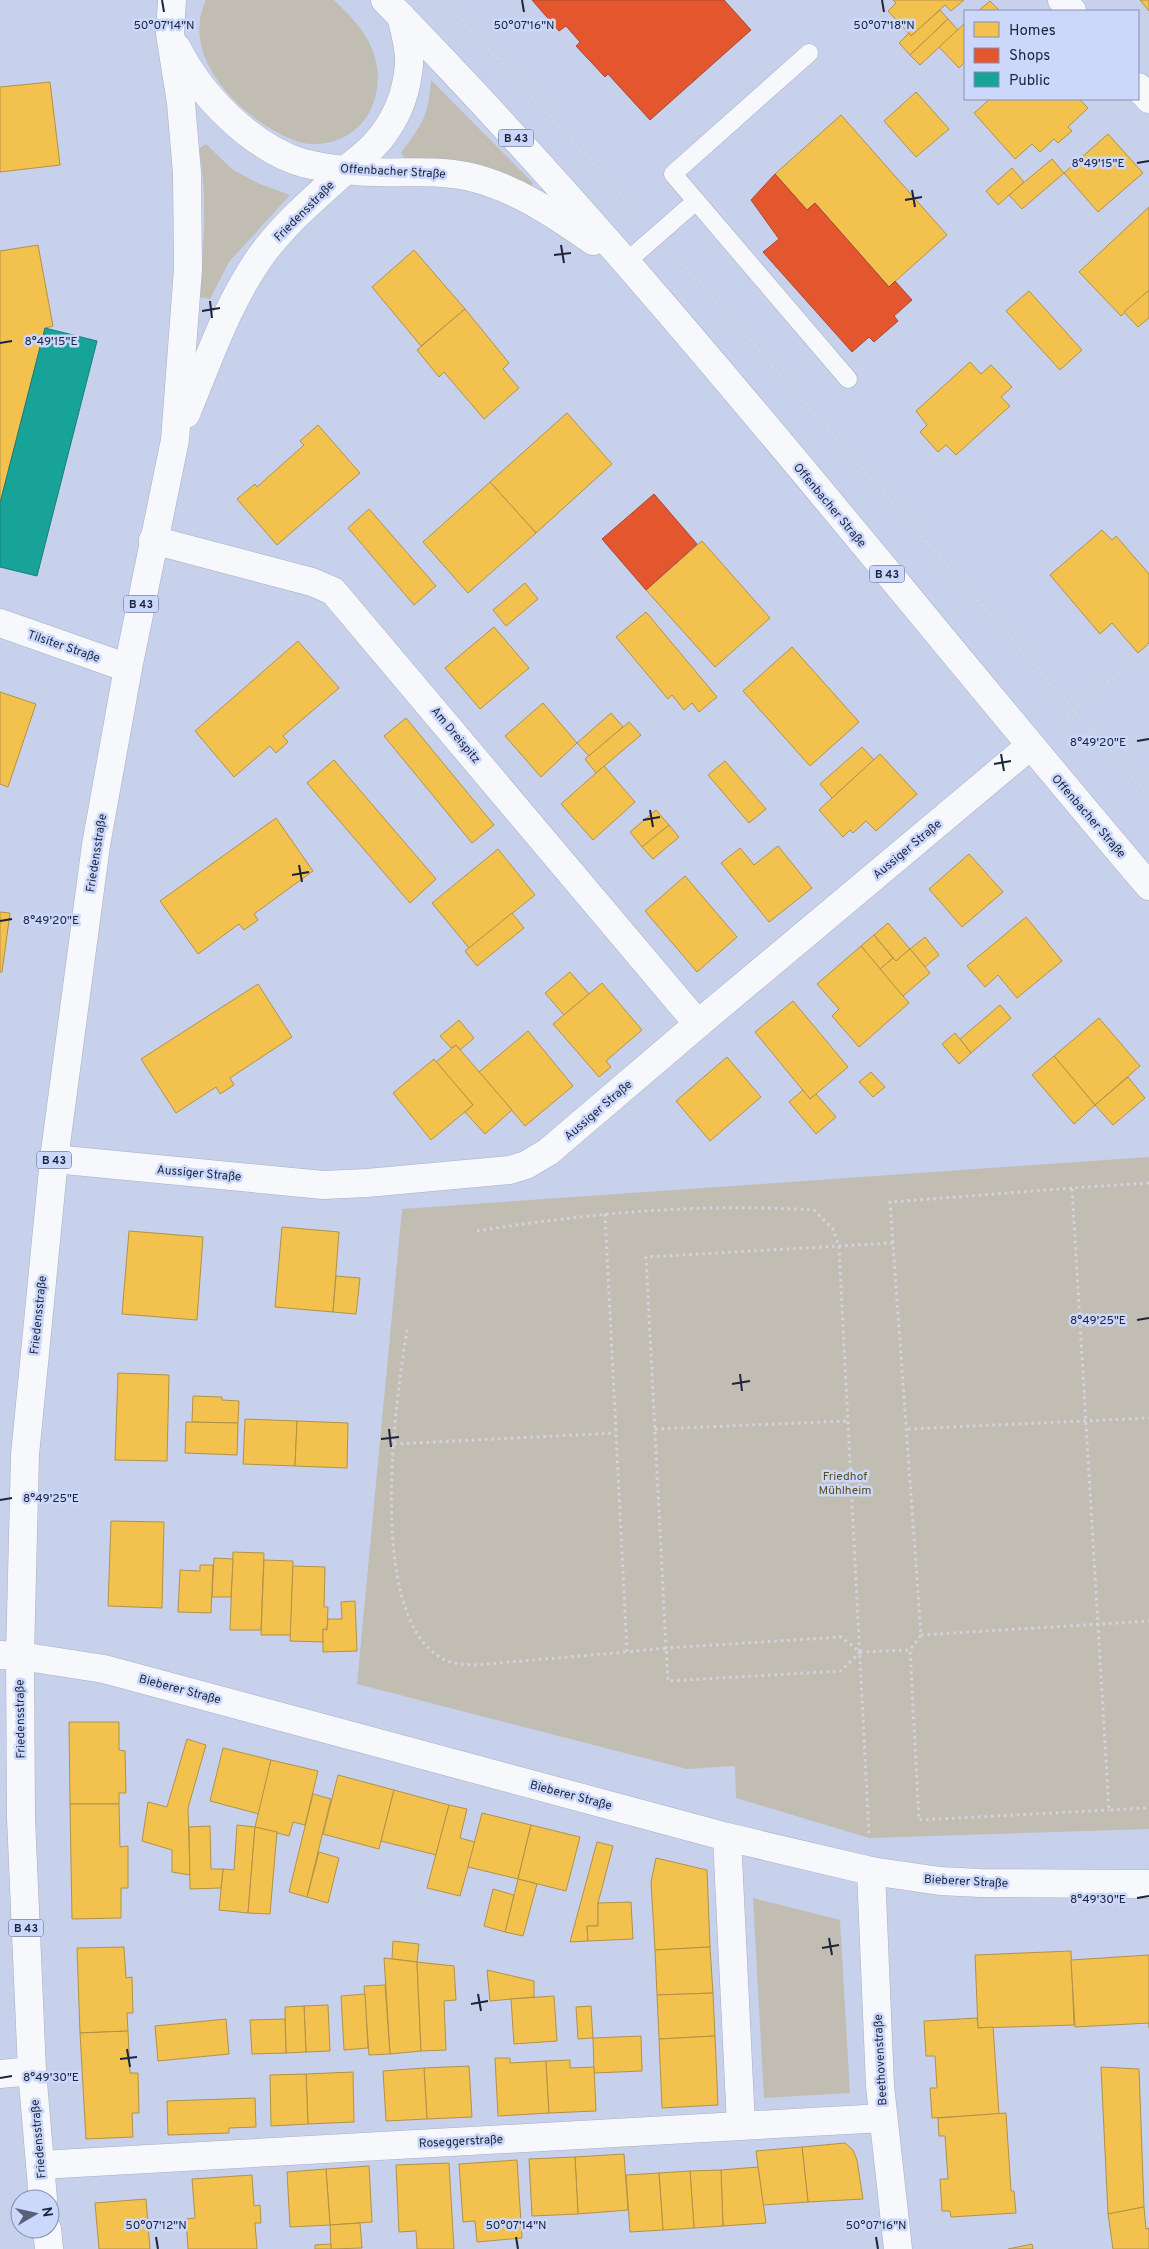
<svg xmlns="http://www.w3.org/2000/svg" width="1149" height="2249" font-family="Overpass,sans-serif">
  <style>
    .green { fill: #c1bdb3 }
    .homes { fill: #f2c14e; stroke: #b29248 }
    .shops { fill: #e4572e; stroke: #a84832 }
    .public { fill: #17a398; stroke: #197d7c }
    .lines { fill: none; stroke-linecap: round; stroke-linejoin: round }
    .lane-casing { stroke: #a8afc6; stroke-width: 19 }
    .street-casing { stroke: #a8afc6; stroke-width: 29 }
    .secondary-casing { stroke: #a8afc6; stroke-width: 29 }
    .primary-casing { stroke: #a8afc6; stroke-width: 29 }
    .path { stroke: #d2d5de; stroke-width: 3; stroke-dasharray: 2.5 4; stroke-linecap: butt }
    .lane { stroke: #f7f8fc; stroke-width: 18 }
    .street { stroke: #f7f8fc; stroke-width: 28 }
    .secondary { stroke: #f7f8fc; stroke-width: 28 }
    .primary { stroke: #f7f8fc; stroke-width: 28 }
    .ticks { fill: none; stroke: #1d243b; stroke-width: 2 }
    .labels { text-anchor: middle; stroke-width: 5; stroke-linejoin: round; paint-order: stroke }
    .shield { fill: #cbd8fc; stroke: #515a75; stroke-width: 1 }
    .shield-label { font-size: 11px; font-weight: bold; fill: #1d243b }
    .street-label { font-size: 12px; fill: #1d243b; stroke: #cbd8fc }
    .park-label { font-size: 12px; fill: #5c4c1f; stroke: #cbd8fc }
    .ticks-label { font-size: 12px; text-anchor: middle; fill: #1d243b; stroke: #cbd8fc; stroke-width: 5; stroke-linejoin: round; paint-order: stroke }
  </style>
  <rect width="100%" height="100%" fill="#c8d1eb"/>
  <g class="green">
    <path d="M206 0H334C349 15 365 30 373 51 389 97 363 145 312 144 298 144 284 136 273 130 231 106 181 52 206 0Z"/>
    <path d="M431 80 533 183 530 189 405 159 401 153C422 124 428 118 431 80Z"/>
    <path d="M206 144 233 170 260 184 290 195 229 262 210 299 200 297C203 248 208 197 199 149Z"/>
    <polygon points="1149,1157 1149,1829 869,1838 736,1798 735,1766 687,1769 357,1684 402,1209"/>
    <polygon points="753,1898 840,1920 850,2093 764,2098"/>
  </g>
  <g class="homes">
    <polygon points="893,0 964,0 951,11 945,5 911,36 888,11 896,3"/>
    <polygon points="1140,0 1149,0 1149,11"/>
    <polygon points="990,1 1000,11 978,11"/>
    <polygon points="940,10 948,19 910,55 899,43 909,33 911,36"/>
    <polygon points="948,19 958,30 920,65 910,55"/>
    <polygon points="965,23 965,62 959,68 939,47"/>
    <polygon points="50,82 60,165 0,172 0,87"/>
    <polygon points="916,92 949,129 916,157 884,121"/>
    <polygon points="990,99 1079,99 1088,108 1068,127 1072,131 1058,143 1054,139 1040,152 1032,144 1015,159 974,113"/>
    <polygon points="841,115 947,235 889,287 815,203 807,210 775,174"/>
    <polygon points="1108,134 1143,173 1098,212 1064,173"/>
    <polygon points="1052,159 1064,173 1022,209 1009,195"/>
    <polygon points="1012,168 1024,182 998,205 986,191"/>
    <polygon points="1149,207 1149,290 1121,316 1079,272"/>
    <polygon points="38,245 53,326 45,328 0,503 0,251"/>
    <polygon points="414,250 465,309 421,346 372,287"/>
    <polygon points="1149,290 1149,318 1138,327 1124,312"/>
    <polygon points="1029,291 1082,350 1060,370 1006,311"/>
    <polygon points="465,309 509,363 503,369 519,388 484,419 444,372 439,377 417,350"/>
    <polygon points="970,362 981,374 991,365 1012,387 1001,397 1010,406 956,455 946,445 938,452 920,432 927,425 916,411"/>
    <polygon points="567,413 612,464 536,533 490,482"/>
    <polygon points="318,425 360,473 277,545 237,499 255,484 257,487 304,445 300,441"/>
    <polygon points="490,482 536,533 468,593 423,542"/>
    <polygon points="369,509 436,586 414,605 348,528"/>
    <polygon points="1102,530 1112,540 1116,536 1149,574 1149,643 1138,653 1112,623 1100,634 1050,575"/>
    <polygon points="702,541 770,618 715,667 646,590"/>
    <polygon points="525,583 538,599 506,626 493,610"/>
    <polygon points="646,612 717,697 699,712 692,703 684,710 672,695 668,699 616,637"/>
    <polygon points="494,627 529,668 480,709 445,668"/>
    <polygon points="298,641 339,688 283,736 288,742 276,753 270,746 234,777 195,731"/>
    <polygon points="792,647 859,722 810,766 743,691"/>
    <polygon points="0,692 36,704 8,787 0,784"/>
    <polygon points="543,703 577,743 541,777 505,736"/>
    <polygon points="611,713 623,727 589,756 577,743"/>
    <polygon points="406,718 494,825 472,843 384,736"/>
    <polygon points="629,722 641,735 596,773 585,759"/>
    <polygon points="862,747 874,760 832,798 820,784"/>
    <polygon points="880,754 917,794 876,831 866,821 853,833 850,830 843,837 819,810"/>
    <polygon points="334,760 436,879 410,903 307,783"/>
    <polygon points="725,761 766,809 749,823 708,775"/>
    <polygon points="604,766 635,802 593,840 561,804"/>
    <polygon points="656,810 669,825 642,847 630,832"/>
    <polygon points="276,818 313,871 254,914 258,920 244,930 239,924 198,954 160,901"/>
    <polygon points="669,825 679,837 653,859 642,847"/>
    <polygon points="778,846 812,888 769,922 721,863 740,848 754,865"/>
    <polygon points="498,849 535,895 469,948 432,903"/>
    <polygon points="969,854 1003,892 962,927 929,889"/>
    <polygon points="685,876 737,937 697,972 645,911"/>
    <polygon points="0,912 10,913 2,972 0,972"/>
    <polygon points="512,913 524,928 477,966 465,951"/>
    <polygon points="1026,917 1062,961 1017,998 998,975 985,987 967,966"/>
    <polygon points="888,923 910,949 896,961 874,935"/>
    <polygon points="874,935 893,958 880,969 861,946"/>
    <polygon points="925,937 939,955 925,967 910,949"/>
    <polygon points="861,946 909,1003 859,1047 832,1016 839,1009 817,984"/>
    <polygon points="910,949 930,973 903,996 880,969 893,958 896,961"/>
    <polygon points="570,972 589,994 564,1015 545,993"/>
    <polygon points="602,983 642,1030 606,1061 611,1067 599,1077 553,1024"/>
    <polygon points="258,984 292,1037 230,1078 234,1085 220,1094 216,1087 176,1113 141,1059"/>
    <polygon points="793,1001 848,1067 810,1099 755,1032"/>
    <polygon points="1000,1005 1011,1018 971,1053 960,1039"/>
    <polygon points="1099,1018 1140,1066 1095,1105 1054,1056"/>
    <polygon points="459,1020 474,1038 460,1050 456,1045 451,1048 440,1036"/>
    <polygon points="528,1031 573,1086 525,1126 479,1072"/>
    <polygon points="955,1033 971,1053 959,1064 942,1044"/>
    <polygon points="456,1045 512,1110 485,1134 465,1112 473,1105 436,1062"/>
    <polygon points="1054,1056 1095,1105 1074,1124 1032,1075"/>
    <polygon points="727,1057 761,1097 710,1141 676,1101"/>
    <polygon points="434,1059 473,1105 431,1140 393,1093"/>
    <polygon points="871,1072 885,1087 873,1097 859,1082"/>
    <polygon points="1128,1077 1145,1098 1113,1125 1095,1105"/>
    <polygon points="803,1090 810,1099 816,1094 836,1117 816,1134 789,1102"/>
    <polygon points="282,1227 339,1232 333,1312 275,1307"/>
    <polygon points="129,1231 203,1237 197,1320 122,1314"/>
    <polygon points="336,1276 360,1278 356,1314 333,1312"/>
    <polygon points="118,1373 169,1375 167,1461 115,1460"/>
    <polygon points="193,1396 222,1397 222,1400 239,1401 238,1423 192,1422"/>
    <polygon points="245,1419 297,1421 295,1466 243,1464"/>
    <polygon points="297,1421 348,1423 347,1468 295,1466"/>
    <polygon points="186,1422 238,1423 237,1455 185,1453"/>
    <polygon points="111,1521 164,1522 162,1608 108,1606"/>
    <polygon points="233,1552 264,1553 261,1630 230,1630"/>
    <polygon points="214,1558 233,1559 231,1597 212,1597"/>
    <polygon points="264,1560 293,1561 291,1635 261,1635"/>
    <polygon points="200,1565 213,1565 211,1613 178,1612 180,1570 200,1571"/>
    <polygon points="293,1566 325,1567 324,1607 328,1607 327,1630 323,1629 323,1642 290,1641"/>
    <polygon points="355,1601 357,1651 323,1652 323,1629 327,1630 328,1619 342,1619 341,1602"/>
    <polygon points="69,1722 119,1722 119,1750 125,1751 126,1793 119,1793 119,1804 70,1804"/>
    <polygon points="187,1739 206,1745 188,1808 190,1875 172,1872 172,1850 142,1841 148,1802 167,1807"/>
    <polygon points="223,1748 271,1760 259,1814 210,1801"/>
    <polygon points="271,1760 318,1771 305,1825 293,1822 289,1836 255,1827"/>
    <polygon points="338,1775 394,1790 379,1849 323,1834"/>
    <polygon points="394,1790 449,1805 436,1855 381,1841"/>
    <polygon points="313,1794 331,1799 307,1897 289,1892"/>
    <polygon points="70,1804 119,1804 120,1847 128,1846 128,1888 121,1888 121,1918 72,1919"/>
    <polygon points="449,1805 467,1809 460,1838 475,1842 460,1896 427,1888"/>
    <polygon points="482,1813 531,1825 518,1879 468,1867"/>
    <polygon points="237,1825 255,1827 248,1913 219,1910 223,1869 234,1870"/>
    <polygon points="531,1825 580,1837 566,1891 518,1879"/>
    <polygon points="210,1826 211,1869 223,1869 221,1888 190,1889 189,1827"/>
    <polygon points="255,1827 277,1832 270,1914 248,1913"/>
    <polygon points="597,1842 613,1846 598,1903 598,1926 587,1926 588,1941 570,1942"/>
    <polygon points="319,1852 339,1858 328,1903 307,1897"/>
    <polygon points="656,1858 707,1870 710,1947 655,1950 651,1882"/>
    <polygon points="518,1879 537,1884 523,1936 505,1932"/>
    <polygon points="493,1889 514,1895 505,1932 484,1926"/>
    <polygon points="631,1902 633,1939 588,1941 587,1926 598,1926 598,1903"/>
    <polygon points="393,1941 419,1944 417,1962 392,1959"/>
    <polygon points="124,1947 126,1978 132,1977 133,2013 127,2013 128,2031 80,2033 77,1948"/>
    <polygon points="710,1947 713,1993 657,1995 655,1950"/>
    <polygon points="1071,1951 1074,2025 978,2028 975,1955"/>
    <polygon points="1149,1955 1149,2028 1149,2023 1075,2027 1071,1960"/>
    <polygon points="384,1958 417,1962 421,2051 390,2054"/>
    <polygon points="417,1962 454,1966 456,2000 444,2001 446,2050 421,2051"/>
    <polygon points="487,1970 534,1981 534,1997 490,2001"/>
    <polygon points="385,1985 390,2054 369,2055 364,1986"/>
    <polygon points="713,1993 715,2036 659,2039 657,1995"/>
    <polygon points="365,1994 368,2048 344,2050 341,1996"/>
    <polygon points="554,1996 557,2041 514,2044 511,1999"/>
    <polygon points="328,2005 330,2051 306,2052 304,2006"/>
    <polygon points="304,2006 306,2052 286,2053 285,2007"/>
    <polygon points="591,2006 593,2038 578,2039 576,2007"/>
    <polygon points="977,2018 978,2028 993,2027 999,2114 932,2118 930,2088 937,2088 935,2056 926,2056 924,2021"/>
    <polygon points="226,2019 229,2054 158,2061 155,2026"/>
    <polygon points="285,2019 286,2053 252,2054 250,2020"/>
    <polygon points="128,2031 130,2073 138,2073 139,2113 132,2113 133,2137 86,2139 80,2033"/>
    <polygon points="641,2036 642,2071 594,2073 593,2038"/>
    <polygon points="715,2036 718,2105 662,2108 659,2039"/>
    <polygon points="495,2058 510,2058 510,2063 546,2061 549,2113 498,2116"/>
    <polygon points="570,2060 570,2068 594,2067 596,2111 549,2113 546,2061"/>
    <polygon points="469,2066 472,2117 427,2119 424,2068"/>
    <polygon points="1101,2067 1139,2069 1144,2207 1108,2214"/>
    <polygon points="424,2068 427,2119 386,2121 383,2071"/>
    <polygon points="353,2072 354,2122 308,2124 306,2074"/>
    <polygon points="306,2074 308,2124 271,2126 270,2075"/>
    <polygon points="255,2098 256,2127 229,2128 229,2133 168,2135 167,2101"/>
    <polygon points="1006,2113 1011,2191 1014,2191 1016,2213 951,2217 950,2211 942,2211 940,2179 948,2179 945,2136 939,2136 938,2118"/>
    <polygon points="845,2143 853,2150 857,2160 863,2199 808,2202 802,2147"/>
    <polygon points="802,2147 808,2202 763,2205 756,2151"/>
    <polygon points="624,2154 628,2210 578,2214 575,2157"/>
    <polygon points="575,2157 578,2214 532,2216 529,2159"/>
    <polygon points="517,2160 522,2238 477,2242 475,2221 463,2222 459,2164"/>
    <polygon points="449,2163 454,2249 417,2249 416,2231 399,2232 396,2165"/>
    <polygon points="369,2166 372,2222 330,2225 326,2169"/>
    <polygon points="758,2167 766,2223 723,2226 721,2170"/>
    <polygon points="326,2169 330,2225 290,2227 287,2172"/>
    <polygon points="721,2170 723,2226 694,2228 690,2171"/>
    <polygon points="690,2171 694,2228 663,2230 659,2173"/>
    <polygon points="659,2173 663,2230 630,2232 626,2175"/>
    <polygon points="252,2175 254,2206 260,2205 261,2223 255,2223 257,2249 188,2249 186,2219 195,2218 192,2179"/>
    <polygon points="146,2199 150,2249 99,2249 95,2203"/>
    <polygon points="1144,2207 1146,2229 1149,2228 1149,2249 1113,2249 1108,2214"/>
    <polygon points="360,2223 362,2248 331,2249 330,2225"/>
    <polygon points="331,2244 331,2249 315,2249 315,2245"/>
    <polygon points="1032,2244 1033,2249 1008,2249"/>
  </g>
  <g class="shops">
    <polygon points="532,0 724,0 751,30 650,120 608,74 605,77 576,46 580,42 566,26 559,31"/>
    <polygon points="775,174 807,210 815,203 889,287 895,281 912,300 894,316 898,321 874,342 869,337 852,352 763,252 779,239 751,200"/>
    <polygon points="654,494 697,544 646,590 602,539"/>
  </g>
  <polygon class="public" points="45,328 97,341 37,576 0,567 0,503"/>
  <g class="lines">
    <g class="lane-casing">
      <g id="lane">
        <polyline points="696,201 673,174 809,53"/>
        <polyline points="625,263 696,201 848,379"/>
      </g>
    </g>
    <g class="street-casing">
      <g id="street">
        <polyline points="1062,0 1072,11"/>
        <polyline points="1138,87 1149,99"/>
        <polyline points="153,540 312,582 333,591 698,1024"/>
        <polyline points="0,623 128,668"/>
        <polyline points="54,1159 323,1185 367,1183 510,1170 526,1165 548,1152 698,1024 1030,746"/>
        <polyline points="0,1655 20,1656"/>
        <polyline points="727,1837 741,2125"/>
        <polyline points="871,1871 880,2086 898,2249"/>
        <polyline points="0,2074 32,2071"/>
        <polyline points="40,2165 883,2118"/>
      </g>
    </g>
    <g class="secondary-casing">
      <polyline id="secondary" points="20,1656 104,1669 727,1837 871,1871 940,1881 980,1883 1149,1884"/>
    </g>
    <g class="primary-casing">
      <g id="primary">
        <path d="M385 0C658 279 896 589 1149 886"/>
        <path d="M177 48C200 95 252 148 303 163 316 166 331 169 344 170 385 176 426 168 466 176 513 186 554 214 593 241"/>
        <path d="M186 414C209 359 228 301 263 253 287 221 318 195 347 169 361 157 377 145 387 129 400 110 407 88 409 65 410 49 405 32 401 16"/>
        <polyline points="43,2199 32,2071 21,1818 20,1656 25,1455 54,1159 96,845 128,668 175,440 188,269 187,173 181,103 170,33 172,0"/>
        <polyline points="47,2229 49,2249"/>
      </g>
    </g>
    <g class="path">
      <polyline points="444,0 638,213"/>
      <polyline points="677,257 1149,796"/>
      <polyline points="1057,724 1149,648"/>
      <polyline points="1149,1183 1072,1188 1109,1810 1149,1808"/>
      <polyline points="1072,1188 890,1202 921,1635 910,1650 919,1820 1109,1810"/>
      <polyline points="605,1214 627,1652 666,1648 668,1681 841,1671 860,1652"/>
      <path d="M477 1231C589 1213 701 1203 814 1210L833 1229 839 1247 869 1835"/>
      <polyline points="893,1243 646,1257 666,1648 841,1637 860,1652 910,1650"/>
      <path d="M407 1330C395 1405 367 1608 438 1656 449 1664 462 1664 475 1665L627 1652"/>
      <polyline points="655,1429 847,1421"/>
      <polyline points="908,1429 1149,1418"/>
      <polyline points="394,1444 615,1433"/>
      <polyline points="921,1635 1149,1621"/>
    </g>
    <use href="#lane" class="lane"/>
    <use href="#street" class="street"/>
    <use href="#secondary" class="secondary"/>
    <use href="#primary" class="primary"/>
  </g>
  <path class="ticks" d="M162 0 164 12M522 0 524 12M882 0 884 12M1137 163 1149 161M912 190 915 207M905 200 922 197M561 245 564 263M554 255 571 253M210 301 212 318M202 311 220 308M0 343 12 341M1137 741 1149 739M1001 754 1004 771M994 764 1011 761M650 810 653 827M643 820 660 817M299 865 302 882M292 875 309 872M0 921 12 919M1137 1320 1149 1318M740 1374 742 1391M732 1384 750 1381M389 1429 391 1447M381 1439 399 1437M0 1500 12 1498M1137 1898 1149 1896M829 1938 832 1955M822 1948 839 1945M478 1994 481 2011M471 2004 488 2001M127 2049 130 2067M120 2059 137 2057M0 2078 12 2076M156 2237 158 2249M516 2237 518 2249M876 2237 878 2249"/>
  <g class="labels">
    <g class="shield">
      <rect x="498.5" y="129.5" width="35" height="17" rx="4"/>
      <rect x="869.5" y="565.5" width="35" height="17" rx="4"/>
      <rect x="123.5" y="595.5" width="35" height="17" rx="4"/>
      <rect x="36.5" y="1151.5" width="35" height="17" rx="4"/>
      <rect x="8.5" y="1919.5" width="35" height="17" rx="4"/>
    </g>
    <g class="shield-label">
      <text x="516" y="142">B 43</text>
      <text x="887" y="578">B 43</text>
      <text x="141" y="608">B 43</text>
      <text x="54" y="1164">B 43</text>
      <text x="26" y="1932">B 43</text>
    </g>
    <g class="street-label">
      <text transform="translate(393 171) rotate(3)" y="4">Offenbacher Straße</text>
      <text transform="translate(304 211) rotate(-45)" y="4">Friedensstraße</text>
      <text transform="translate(830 505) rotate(50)" y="4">Offenbacher Straße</text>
      <text transform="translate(64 646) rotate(19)" y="4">Tilsiter Straße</text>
      <text transform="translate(456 735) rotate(50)" y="4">Am Dreispitz</text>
      <text transform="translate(1089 816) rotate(49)" y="4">Offenbacher Straße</text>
      <text transform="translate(907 849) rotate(-40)" y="4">Aussiger Straße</text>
      <text transform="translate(96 853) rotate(-81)" y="4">Friedensstraße</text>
      <text transform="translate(598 1110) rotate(-41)" y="4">Aussiger Straße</text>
      <text transform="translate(199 1173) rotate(5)" y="4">Aussiger Straße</text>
      <text transform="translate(38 1315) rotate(-84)" y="4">Friedensstraße</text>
      <text transform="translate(180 1689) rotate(15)" y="4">Bieberer Straße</text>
      <text transform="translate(20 1719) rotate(-91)" y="4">Friedensstraße</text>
      <text transform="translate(571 1795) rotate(15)" y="4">Bieberer Straße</text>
      <text transform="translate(966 1881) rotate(3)" y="4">Bieberer Straße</text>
      <text transform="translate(880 2060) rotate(-93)" y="4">Beethovenstraße</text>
      <text transform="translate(38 2139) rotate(-95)" y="4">Friedensstraße</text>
      <text transform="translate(461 2141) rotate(-3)" y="4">Roseggerstraße</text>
    </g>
    <g class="park-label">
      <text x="845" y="1480">Friedhof<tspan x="845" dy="14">Mühlheim</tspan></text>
    </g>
  </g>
  <g class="ticks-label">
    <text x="164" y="29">50°07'14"N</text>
    <text x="524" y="29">50°07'16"N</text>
    <text x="884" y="29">50°07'18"N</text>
    <text x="1098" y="167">8°49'15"E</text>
    <text x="51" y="345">8°49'15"E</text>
    <text x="1098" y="746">8°49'20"E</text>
    <text x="51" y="924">8°49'20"E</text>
    <text x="1098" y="1324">8°49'25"E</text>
    <text x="51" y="1502">8°49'25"E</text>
    <text x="1098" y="1903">8°49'30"E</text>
    <text x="51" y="2081">8°49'30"E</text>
    <text x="156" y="2229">50°07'12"N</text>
    <text x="516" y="2229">50°07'14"N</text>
    <text x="876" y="2229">50°07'16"N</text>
  </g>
  <rect x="964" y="10" width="175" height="90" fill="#cbd8fc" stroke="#8590af"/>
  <rect x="974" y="22" width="25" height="15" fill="#f2c14e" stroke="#8590af"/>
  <text x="1009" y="35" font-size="15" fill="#1d243b">Homes</text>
  <rect x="974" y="48" width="25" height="15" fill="#e4572e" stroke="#8590af"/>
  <text x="1009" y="60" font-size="15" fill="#1d243b">Shops</text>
  <rect x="974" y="72" width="25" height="15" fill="#17a398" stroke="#8590af"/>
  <text x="1009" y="85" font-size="15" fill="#1d243b">Public</text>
  <g transform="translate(35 2214) rotate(81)"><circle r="24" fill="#cbd8fc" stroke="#8590af"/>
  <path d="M0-4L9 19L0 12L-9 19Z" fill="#596179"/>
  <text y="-8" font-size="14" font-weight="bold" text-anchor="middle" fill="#1d243b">N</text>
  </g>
</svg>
